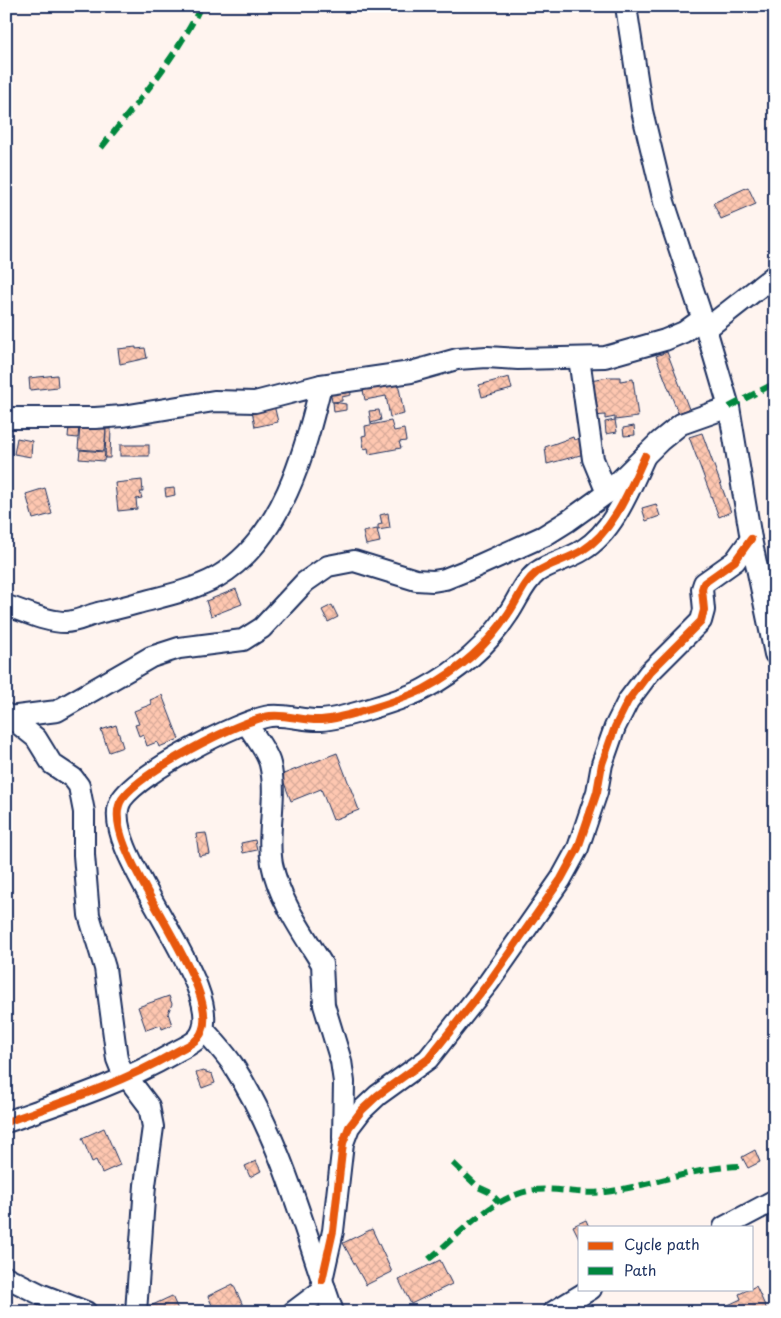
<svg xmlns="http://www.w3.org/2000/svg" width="781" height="1318" font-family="'Playpen Sans',sans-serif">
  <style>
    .building { fill: url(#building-cross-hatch); stroke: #1b2f5e }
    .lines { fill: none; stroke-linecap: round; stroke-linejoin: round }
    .minor-casing { stroke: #1b2f5e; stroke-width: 24 }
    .minor { stroke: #fff; stroke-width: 20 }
    .quiet { stroke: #00873e; stroke-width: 6; stroke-dasharray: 12 6; stroke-linecap: butt }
    .cycleway-casing { stroke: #fff; stroke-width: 11 }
    .cycleway { stroke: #e8590c; stroke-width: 8 }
  </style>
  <defs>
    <pattern id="building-cross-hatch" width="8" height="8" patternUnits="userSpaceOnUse" patternTransform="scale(1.25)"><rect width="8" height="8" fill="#fec7b0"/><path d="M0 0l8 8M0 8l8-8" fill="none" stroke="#d9ab9a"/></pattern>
  </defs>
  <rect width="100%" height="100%" fill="#fff4ef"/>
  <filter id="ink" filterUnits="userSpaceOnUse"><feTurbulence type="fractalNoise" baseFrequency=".02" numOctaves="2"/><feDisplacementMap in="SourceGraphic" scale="10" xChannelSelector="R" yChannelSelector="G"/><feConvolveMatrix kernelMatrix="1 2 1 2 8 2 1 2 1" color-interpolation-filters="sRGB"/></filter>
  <g filter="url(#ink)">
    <g class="building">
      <polygon points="748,187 756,204 721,219 713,203"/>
      <polygon points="136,347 136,349 145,348 147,358 120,364 118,349"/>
      <polygon points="667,352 689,409 678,413 656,356"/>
      <polygon points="57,375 58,387 30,390 29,378"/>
      <polygon points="397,377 404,414 390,417 386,396 365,400 362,385"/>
      <polygon points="509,377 512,389 482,397 479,385"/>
      <polygon points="610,377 620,377 620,381 633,379 638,417 615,420 615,417 605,419 605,415 594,416 589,380"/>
      <polygon points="350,387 351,395 342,397 342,401 332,402 330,390"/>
      <polygon points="333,402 346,404 346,410 334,412"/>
      <polygon points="274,405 278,422 255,427 252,410"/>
      <polygon points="379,410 381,420 371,423 369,411"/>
      <polygon points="615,420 617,432 606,434 605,422"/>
      <polygon points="391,421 394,431 404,429 406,441 399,442 401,448 369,454 368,448 364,449 362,436 366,435 365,426"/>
      <polygon points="79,425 78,438 68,437 69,426"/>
      <polygon points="634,426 635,435 624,436 623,428"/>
      <polygon points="80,427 106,429 104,451 78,449"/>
      <polygon points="106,429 111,429 110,458 105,458"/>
      <polygon points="702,433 731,512 719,517 689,437"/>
      <polygon points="573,437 574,440 584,437 588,453 547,464 545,447"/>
      <polygon points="17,438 32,441 31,457 14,454"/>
      <rect x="120" y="445" width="29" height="11"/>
      <polygon points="80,450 105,452 104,461 79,459"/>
      <polygon points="142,480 143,492 140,492 142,498 136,499 137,509 118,511 115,483"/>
      <polygon points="45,488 52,514 33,519 26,494"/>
      <polygon points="174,488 175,495 166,497 165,489"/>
      <polygon points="656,504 660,516 646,521 642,508"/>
      <polygon points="388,513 390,528 378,530 378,525 382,524 380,515"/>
      <polygon points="377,529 380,542 366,545 363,532"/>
      <polygon points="236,589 242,604 211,616 206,601"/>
      <polygon points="332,605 338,617 328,622 322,610"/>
      <polygon points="162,695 179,739 159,747 157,742 147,746 143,734 139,736 135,725 139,724 134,711 152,704 150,700"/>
      <polygon points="116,725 123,747 109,752 101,730"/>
      <polygon points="337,753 359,810 333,820 321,789 291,801 281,775"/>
      <polygon points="206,833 210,854 199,856 196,834"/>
      <polygon points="255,840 257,850 243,853 241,843"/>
      <polygon points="169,996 172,1004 168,1013 172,1025 162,1029 161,1025 146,1030 138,1007"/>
      <polygon points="203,1071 212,1074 215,1083 202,1088 196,1073"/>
      <polygon points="104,1128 120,1165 102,1173 96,1160 92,1162 82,1138"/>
      <polygon points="755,1150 760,1162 748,1168 742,1157"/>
      <polygon points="256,1161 261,1171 250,1177 245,1166"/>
      <polygon points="586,1220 589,1227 580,1227 579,1238 573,1226"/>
      <polygon points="372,1229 392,1272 366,1285 343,1243"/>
      <polygon points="440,1260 452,1284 411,1304 399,1280"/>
      <polygon points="233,1284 246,1312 215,1312 208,1296"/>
      <polygon points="756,1286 768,1312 726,1312 724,1307 741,1299 739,1294"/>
      <polygon points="172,1296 179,1312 145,1312 144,1309"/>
    </g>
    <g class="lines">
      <g class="minor-casing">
        <g id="minor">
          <polyline points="626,6 642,111 664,202 706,329 729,407 751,539 775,654"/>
          <polyline points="706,329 775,275"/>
          <polyline points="579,358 593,459 607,493"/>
          <polyline points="6,418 95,418 123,416 214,401 255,402 321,385 411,372 457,359 487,357 518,359 605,357 665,340 684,332 702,319"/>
          <path d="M6 606C25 611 45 622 65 622 76 622 87 616 98 613 111 610 125 607 138 603 165 596 193 590 217 577 282 539 305 452 321 385"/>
          <polyline points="6,714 36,738 52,764 73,778 79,786 84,812 84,855 89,915 105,968 117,1059 121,1069 149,1106 153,1127 145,1185 136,1312"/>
          <polyline points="9,717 57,711 151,657 179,648 243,640 262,628 305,582 328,566 354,561 416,580 433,581 445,579 475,567 544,536 568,521 607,493 660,441 681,424 729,407"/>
          <path d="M247 724C254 736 267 751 270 764 278 797 266 832 272 864 279 900 303 933 322 964L324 1005 341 1061 344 1082 343 1138"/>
          <path d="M204 1030C214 1041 225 1053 233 1065 282 1141 303 1227 333 1312"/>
          <path d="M6 1122C63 1102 122 1083 174 1053 182 1048 192 1045 198 1038 236 994 91 844 122 799 141 772 237 721 270 716 286 714 304 721 321 720 342 719 405 699 424 689 458 671 487 646 508 614 518 600 523 583 537 572 550 563 569 559 583 550 614 531 630 488 645 456"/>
          <polyline points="724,1227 775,1200"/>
          <polyline points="6,1277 40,1294 86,1312"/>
          <polyline points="322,1280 333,1231 343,1143 349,1127 362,1110 378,1095 428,1059 489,982 561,879 578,848 597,792 602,764 615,727 628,701 649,673 701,621 704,610 702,589 704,583 735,561 751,539"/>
          <polyline points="293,1312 325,1288"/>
          <polyline points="553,1312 591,1289"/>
        </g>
      </g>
      <use href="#minor" class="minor"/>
      <g class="quiet">
        <polyline points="390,6 399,9 498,7"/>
        <path d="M101 148C137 103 176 58 201 6"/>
        <polyline points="729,407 775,383"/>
        <polyline points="453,1163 478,1187 489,1192 500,1203"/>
        <path d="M429 1259C456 1237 484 1206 518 1194 547 1183 575 1196 605 1192 650 1186 693 1168 739 1166"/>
      </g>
      <g class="cycleway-casing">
        <g id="cycleway">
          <path d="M6 1122C63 1102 122 1083 174 1053 182 1048 192 1045 198 1038 236 994 91 844 122 799 141 772 237 721 270 716 286 714 304 721 321 720 342 719 405 699 424 689 458 671 487 646 508 614 518 600 523 583 537 572 550 563 569 559 583 550 614 531 630 488 645 456"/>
          <polyline points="322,1280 333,1231 343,1143 349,1127 362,1110 378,1095 428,1059 489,982 561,879 578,848 597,792 602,764 615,727 628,701 649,673 701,621 704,610 702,589 704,583 735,561 751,539"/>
        </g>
      </g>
      <use href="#cycleway" class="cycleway"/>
    </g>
  </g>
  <rect width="781" height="1318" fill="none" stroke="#fff" stroke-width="25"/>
  <rect x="12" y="12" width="756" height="1293" fill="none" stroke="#1b2f5e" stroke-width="2" filter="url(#ink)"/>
  <rect x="578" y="1226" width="175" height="65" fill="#ffffff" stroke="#a4acbf"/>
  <rect x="588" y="1242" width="25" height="8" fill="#e8590c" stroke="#a4acbf"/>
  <text x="624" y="1250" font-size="15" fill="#1b2f5e">Cycle path</text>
  <rect x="588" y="1267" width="25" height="8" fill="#00873e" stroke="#a4acbf"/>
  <text x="624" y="1276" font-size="15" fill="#1b2f5e">Path</text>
</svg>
